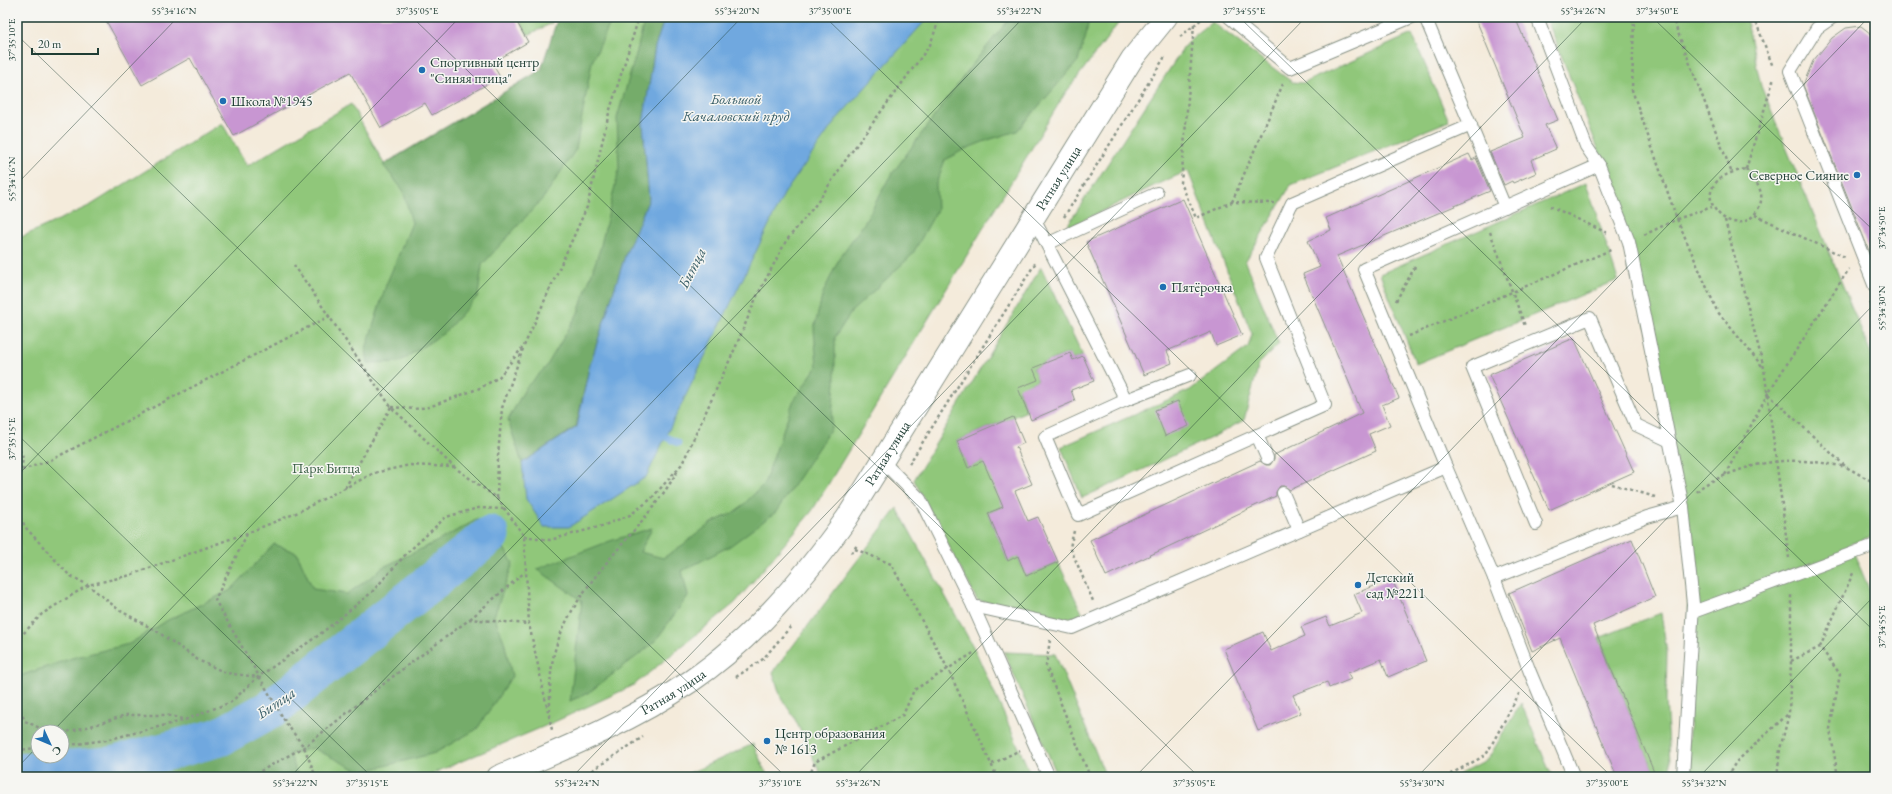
<svg xmlns="http://www.w3.org/2000/svg" width="1892" height="794" font-family="'EB Garamond',serif">
  <style>
    .green { fill: #90c77a; stroke: #588257; fill-rule: evenodd }
    .forest { fill: #74ac6a; stroke: #4a744f; fill-rule: evenodd }
    .water { fill: #70a8df; stroke: #48728a }
    .lines { fill: none; stroke-linecap: round; stroke-linejoin: round }
    .stream { stroke: #70a8df; stroke-width: 7 }
    .river { stroke: #70a8df; stroke-width: 39 }
    .building { fill: #c896d2 }
    .lane-casing { stroke: #8a9488; stroke-width: 14 }
    .street-casing { stroke: #8a9488; stroke-width: 24 }
    .path { stroke: #8a9488; stroke-width: 2.5; stroke-dasharray: 3 3; stroke-linecap: butt }
    .lane { stroke: #fff; stroke-width: 12 }
    .street { stroke: #fff; stroke-width: 22 }
    .ticks { fill: none; stroke: #1f3d34; stroke-width: 1; stroke-opacity: 0.45 }
    .poi-dot { fill: #1f6fb2; stroke: #f6f6f2; stroke-width: 1.5 }
    .labels { text-anchor: middle; stroke-width: 3; stroke-linejoin: round; paint-order: stroke }
    .poi-label { font-size: 14px; fill: #1f3d34; stroke: #f6f6f2; text-anchor: start }
    .street-label { font-size: 14px; fill: #1f3d34; stroke: #f6f6f2 }
    .park-label { font-size: 14px; fill: #3b6046; stroke: #f6f6f2 }
    .water-label { font-size: 15px; font-style: italic; fill: #375d67; stroke: #f6f6f2 }
    .neatline { fill: none; stroke: #1f3d34; stroke-width: 1.5 }
    .ticks-label { font-size: 10px; text-anchor: middle; fill: #1f3d34 }
  </style>
  <rect width="100%" height="100%" fill="#f6f6f2"/>
  <filter id="ink" filterUnits="userSpaceOnUse"><feTurbulence type="fractalNoise" baseFrequency=".025" numOctaves="2"/><feDisplacementMap in="SourceGraphic" scale="8" xChannelSelector="R" yChannelSelector="G"/><feConvolveMatrix kernelMatrix="1 2 1 2 8 2 1 2 1" color-interpolation-filters="sRGB"/></filter>
  <filter id="wash" filterUnits="userSpaceOnUse"><feTurbulence type="fractalNoise" baseFrequency=".012" numOctaves="4" result="noise"/><feDisplacementMap in="SourceGraphic" scale="16" xChannelSelector="R" yChannelSelector="G"/><feGaussianBlur stdDeviation="0.9" result="paint"/><feColorMatrix in="noise" values="0 0 0 0 0 0 0 0 0 0 0 0 0 0 0 0 0 1.4 0 .05"/><feComposite in="paint" operator="in"/></filter>
  <g filter="url(#wash)">
    <rect width="100%" height="100%" fill="#f4ebdb"/>
    <g class="green">
      <polygon points="518,17 554,17 552,23 528,35"/>
      <path d="M558 17H1123L1064 95 812 511 735 603 634 685 550 724 424 777H17V239L91 205 222 123 247 166 351 104 384 164 541 70ZM38 732H62V756H38Z"/>
      <polygon points="1546,17 1746,17 1761,86 1875,364 1875,535 1850,544 1875,603 1875,777 1686,777 1690,718 1687,515 1620,204"/>
      <polygon points="1212,22 1292,82 1303,83 1412,34 1449,121 1291,185 1245,262 1279,344 1259,364 1244,420 1213,437 1082,498 1061,447 1190,390 1248,347 1252,334 1188,171 1162,182 1065,229 1188,41"/>
      <polygon points="1586,183 1618,280 1416,364 1380,274"/>
      <polygon points="1041,267 1083,356 1073,360 1069,353 1033,368 1038,380 1018,389 1027,411 957,441 968,467 983,461 1012,503 988,513 1008,561 1018,556 1026,576 1058,562 1083,615 1071,621 977,600 914,480"/>
      <polygon points="897,508 976,652 1032,777 822,777 794,717 781,698 773,672"/>
      <polygon points="1661,613 1667,652 1666,700 1671,777 1645,777 1654,773 1599,638"/>
      <polygon points="1004,652 1055,654 1106,777 1058,777"/>
      <polygon points="1521,703 1552,777 1454,777 1488,759"/>
      <polygon points="753,744 768,777 681,777"/>
    </g>
    <g class="forest">
      <polygon points="558,17 613,17 592,62 576,149 544,197 482,265 478,296 444,333 399,362 368,363 366,349 386,285 412,223 403,190 383,165 541,70"/>
      <polygon points="645,17 665,17 655,47 643,124 649,199 626,253 589,368 576,427 522,463 508,420 526,387 546,367 578,313 600,249 619,169 617,118 637,51"/>
      <polygon points="1011,17 1089,17 1086,36 1078,61 1017,131 988,140 965,149 945,160 936,184 937,210 912,255 852,311 835,337 835,383 831,428 776,512 730,546 682,571 688,596 656,640 645,650 588,693 570,701 582,601 537,569 610,541 652,528 640,552 663,558 684,544 711,523 737,511 764,484 793,402 817,366 814,329 823,293 840,257 865,222 889,178 972,65"/>
      <path d="M476 520H487L513 563 494 616 504 641 512 676 477 729 435 753 361 772 313 748 290 754 298 777H17V677L72 658 129 644 168 620 231 590 274 544 297 553 313 589 347 594 374 575 381 568 436 542ZM38 732H62V756H38Z"/>
    </g>
    <polygon class="water" points="665,17 924,17 925,21 836,120 784,194 646,477 569,527 544,527 526,499 522,463 577,427 589,368 626,253 649,199 643,124 655,47"/>
    <g class="lines">
      <polyline class="stream" points="666,437 678,443"/>
      <polyline class="river" points="17,773 112,766 220,737 274,707 490,535"/>
    </g>
    <g id="blocks">
      <g class="building">
        <polygon points="104,17 514,17 528,42 492,63 500,77 432,115 425,103 381,128 350,72 234,136 190,58 142,85"/>
        <polygon points="1475,17 1515,17 1558,120 1545,125 1556,149 1531,160 1536,173 1513,183 1512,181 1504,185 1490,152 1525,138"/>
        <polygon points="1861,26 1875,37 1874,263 1803,85 1813,61 1832,38 1846,28"/>
        <polygon points="1469,154 1472,160 1476,158 1490,191 1337,256 1399,398 1382,405 1390,425 1369,434 1376,451 1290,490 1284,486 1280,486 1276,492 1276,496 1106,576 1090,540 1260,461 1266,465 1270,465 1274,459 1274,455 1362,413 1303,274 1320,267 1308,241 1331,230 1326,218"/>
        <polygon points="1183,199 1242,335 1216,346 1211,332 1167,351 1172,363 1144,375 1086,242"/>
        <polygon points="1574,338 1634,472 1549,510 1489,375"/>
        <polygon points="1070,353 1073,360 1083,356 1094,381 1071,390 1075,401 1031,420 1018,388 1038,380 1033,368"/>
        <polygon points="1178,401 1189,426 1165,436 1155,410"/>
        <polygon points="1013,417 1024,443 1016,447 1032,484 1015,491 1028,521 1038,517 1058,562 1026,576 1018,556 1008,561 988,513 1003,507 983,461 968,468 957,441"/>
        <polygon points="1632,539 1655,597 1593,625 1656,777 1617,777 1560,638 1532,651 1509,593"/>
        <polygon points="1392,579 1426,661 1388,677 1381,659 1348,673 1351,679 1329,688 1327,682 1293,695 1301,713 1258,731 1224,649 1263,632 1271,651 1305,636 1301,627 1326,617 1330,626 1362,613 1354,594"/>
      </g>
    </g>
  </g>
  <g filter="url(#ink)">
    <use href="#blocks" fill-opacity="0" stroke="#8a9488" stroke-width="1"/>
    <g class="lines">
      <g class="lane-casing">
        <g id="lane">
          <polyline points="1229,17 1290,68 1412,17"/>
          <polyline points="1425,17 1505,207"/>
          <polyline points="1537,17 1586,146 1599,165 1629,242 1683,507 1693,604 1683,777"/>
          <polyline points="1833,17 1817,28 1790,71 1875,287"/>
          <polyline points="1034,219 1126,400"/>
          <polyline points="1047,244 1157,193"/>
          <polyline points="1190,375 1126,400 1045,437 1078,515 1325,405 1266,258 1292,203 1471,125"/>
          <polyline points="1257,435 1267,458"/>
          <polyline points="883,462 920,499 973,606 1072,628 1446,467 1494,578 1647,517 1683,507"/>
          <polyline points="1446,467 1364,269 1599,165"/>
          <polyline points="1283,493 1299,530"/>
          <polyline points="1536,524 1472,367 1590,318 1636,425 1670,441"/>
          <polyline points="1494,578 1530,672 1574,777"/>
          <polyline points="973,606 1049,777"/>
          <polyline points="1693,612 1875,545"/>
        </g>
      </g>
      <g class="street-casing">
        <g id="street">
          <path id="s1" d="M498 777C564 749 632 721 691 681 754 638 803 579 847 518L1132 59 1166 17"/>
        </g>
      </g>
      <g class="path">
        <polyline points="1634,17 1632,90 1677,219 1717,311 1762,366"/>
        <polyline points="1672,17 1731,171"/>
        <polyline points="1754,17 1773,67"/>
        <polyline points="1194,25 1181,183 1196,218 1232,202 1274,203"/>
        <polyline points="1180,37 1204,17"/>
        <path d="M1746 169C1756 182 1767 193 1758 209 1735 251 1671 182 1746 169Z"/>
        <polyline points="1746,169 1774,78"/>
        <polyline points="1232,202 1283,84"/>
        <polyline points="1550,206 1607,233"/>
        <polyline points="1755,215 1845,257"/>
        <polyline points="1064,217 1166,55"/>
        <polyline points="1725,220 1764,368 1789,558"/>
        <polyline points="1490,232 1525,326"/>
        <polyline points="1644,235 1677,219 1712,207"/>
        <polyline points="294,265 391,407 454,467 497,498 524,536 529,624 552,730"/>
        <polyline points="1396,301 1416,265"/>
        <polyline points="1870,303 1875,316"/>
        <polyline points="1409,336 1613,249"/>
        <polyline points="1768,394 1846,467 1875,483"/>
        <polyline points="391,407 414,409 429,407 480,388 499,377 522,348"/>
        <polyline points="17,444 23,458 17,497"/>
        <polyline points="909,464 1036,262"/>
        <polyline points="22,470 51,460 330,316"/>
        <polyline points="1725,475 1768,393 1849,269"/>
        <polyline points="1612,484 1655,497"/>
        <polyline points="345,488 391,407"/>
        <path d="M1697 492C1704 483 1715 480 1726 475 1770 457 1800 458 1846 467"/>
        <polyline points="497,498 498,456 502,408 524,346 587,207 609,113 639,17"/>
        <polyline points="17,512 26,528 69,575 88,585 119,610 158,632 198,660 226,673 258,677"/>
        <polyline points="1074,531 1070,547 1093,601"/>
        <polyline points="247,534 215,600 286,723 304,747 316,777"/>
        <polyline points="524,536 550,540 602,526 630,515 651,499 682,464 737,344 756,298 786,241 817,203 847,158 930,45 940,17"/>
        <polyline points="855,549 891,564 948,669 997,777"/>
        <polyline points="851,553 858,544"/>
        <polyline points="470,619 525,572"/>
        <polyline points="1050,640 1046,666 1090,777"/>
        <polyline points="17,643 19,638 42,614 88,585 127,576 247,533 294,514 374,473 410,465 453,467"/>
        <polyline points="1791,661 1820,647"/>
        <polyline points="736,677 763,659 792,625"/>
        <polyline points="17,705 25,721 48,732"/>
        <path d="M550 717C550 695 549 672 555 650 576 579 643 533 678 470"/>
        <polyline points="62,733 91,726 126,715 166,715 186,720"/>
        <polyline points="62,746 106,740 182,721 231,702 258,677 319,635 371,593 407,553 446,517 478,508 505,509"/>
        <polyline points="17,750 38,748"/>
        <polyline points="992,764 1020,750"/>
        <polyline points="250,777 304,747 400,671 470,619 529,624"/>
        <polyline points="582,777 643,737"/>
        <polyline points="809,777 815,762 903,715 914,690 975,652"/>
        <polyline points="1445,777 1486,755 1520,692"/>
        <polyline points="1727,777 1736,762 1788,714"/>
        <polyline points="1777,777 1780,749 1789,714 1791,661 1791,593"/>
        <polyline points="1838,777 1830,729 1840,674 1820,647 1854,571"/>
      </g>
      <use href="#lane" class="lane"/>
      <use href="#street" class="street"/>
    </g>
  </g>
  <path class="ticks" d="M412 17 1199 777M825 17 1612 777M1239 17 1875 632M1652 17 1875 232M17 35 786 777M17 184 178 17M17 434 372 777M17 476 460 17M52 732 742 17M17 768 38 746M290 777 1024 17M572 777 1306 17M854 777 1587 17M1135 777 1869 17M1417 777 1875 303M1699 777 1875 595"/>
  <g class="poi-dot">
    <circle cx="422" cy="70" r="4"/>
    <circle cx="223" cy="101" r="4"/>
    <circle cx="1857" cy="175" r="4"/>
    <circle cx="1163" cy="287" r="4"/>
    <circle cx="1358" cy="585" r="4"/>
    <circle cx="767" cy="741" r="4"/>
  </g>
  <g class="labels">
    <g class="poi-label">
      <text x="430" y="67">Спортивный центр<tspan x="430" dy="16">"Синяя птица"</tspan></text>
      <text x="231" y="106">Школа №1945</text>
      <text x="1849" y="180" text-anchor="end">Северное Сияние</text>
      <text x="1171" y="292">Пятёрочка</text>
      <text x="1366" y="582">Детский<tspan x="1366" dy="16">сад №2211</tspan></text>
      <text x="775" y="738">Центр образования<tspan x="775" dy="16">№ 1613</tspan></text>
    </g>
    <g class="street-label">
      <text dy="5" stroke="none"><textPath href="#s1" startOffset="843">Ратная улица</textPath></text>
      <text dy="5" stroke="none"><textPath href="#s1" startOffset="519">Ратная улица</textPath></text>
      <text dy="5" stroke="none"><textPath href="#s1" startOffset="195">Ратная улица</textPath></text>
    </g>
    <g class="park-label">
      <text x="326" y="473">Парк Битца</text>
    </g>
    <g class="water-label">
      <text x="736" y="104">Большой<tspan x="736" dy="17">Качаловский пруд</tspan></text>
      <text transform="translate(692 268) rotate(-63)" y="5">Битца</text>
      <text transform="translate(276 703) rotate(-34)" y="5">Битца</text>
    </g>
  </g>
  <rect width="1892" height="794" fill="none" stroke="#f6f6f2" stroke-width="44"/>
  <g transform="translate(50 744) rotate(134)"><circle r="19" fill="#f6f6f2" stroke="#a0aca6"/>
  <path d="M0-3L7 15L0 10L-7 15Z" fill="#1f6fb2"/>
  <text y="-6" font-size="11" font-weight="bold" text-anchor="middle" fill="#1f3d34">С</text>
  </g>
  <path d="M32 48v6h66v-6" fill="none" stroke="#1f3d34" stroke-width="2"/>
  <text x="38" y="48" font-size="12" fill="#1f3d34" stroke="#f6f6f2" stroke-width="3" paint-order="stroke">20 m</text>
  <rect x="22" y="22" width="1848" height="750" class="neatline"/>
  <g class="ticks-label">
    <text x="174" y="14">55°34'16"N</text>
    <text x="417" y="14">37°35'05"E</text>
    <text x="737" y="14">55°34'20"N</text>
    <text x="830" y="14">37°35'00"E</text>
    <text x="1019" y="14">55°34'22"N</text>
    <text x="1244" y="14">37°34'55"E</text>
    <text x="1583" y="14">55°34'26"N</text>
    <text x="1657" y="14">37°34'50"E</text>
    <text transform="translate(11 40) rotate(-90)" y="4">37°35'10"E</text>
    <text transform="translate(11 179) rotate(-90)" y="4">55°34'16"N</text>
    <text transform="translate(1881 228) rotate(-90)" y="4">37°34'50"E</text>
    <text transform="translate(1881 308) rotate(-90)" y="4">55°34'30"N</text>
    <text transform="translate(11 439) rotate(-90)" y="4">37°35'15"E</text>
    <text transform="translate(1881 627) rotate(-90)" y="4">37°34'55"E</text>
    <text x="295" y="786">55°34'22"N</text>
    <text x="367" y="786">37°35'15"E</text>
    <text x="577" y="786">55°34'24"N</text>
    <text x="780" y="786">37°35'10"E</text>
    <text x="858" y="786">55°34'26"N</text>
    <text x="1194" y="786">37°35'05"E</text>
    <text x="1422" y="786">55°34'30"N</text>
    <text x="1607" y="786">37°35'00"E</text>
    <text x="1704" y="786">55°34'32"N</text>
  </g>
</svg>
